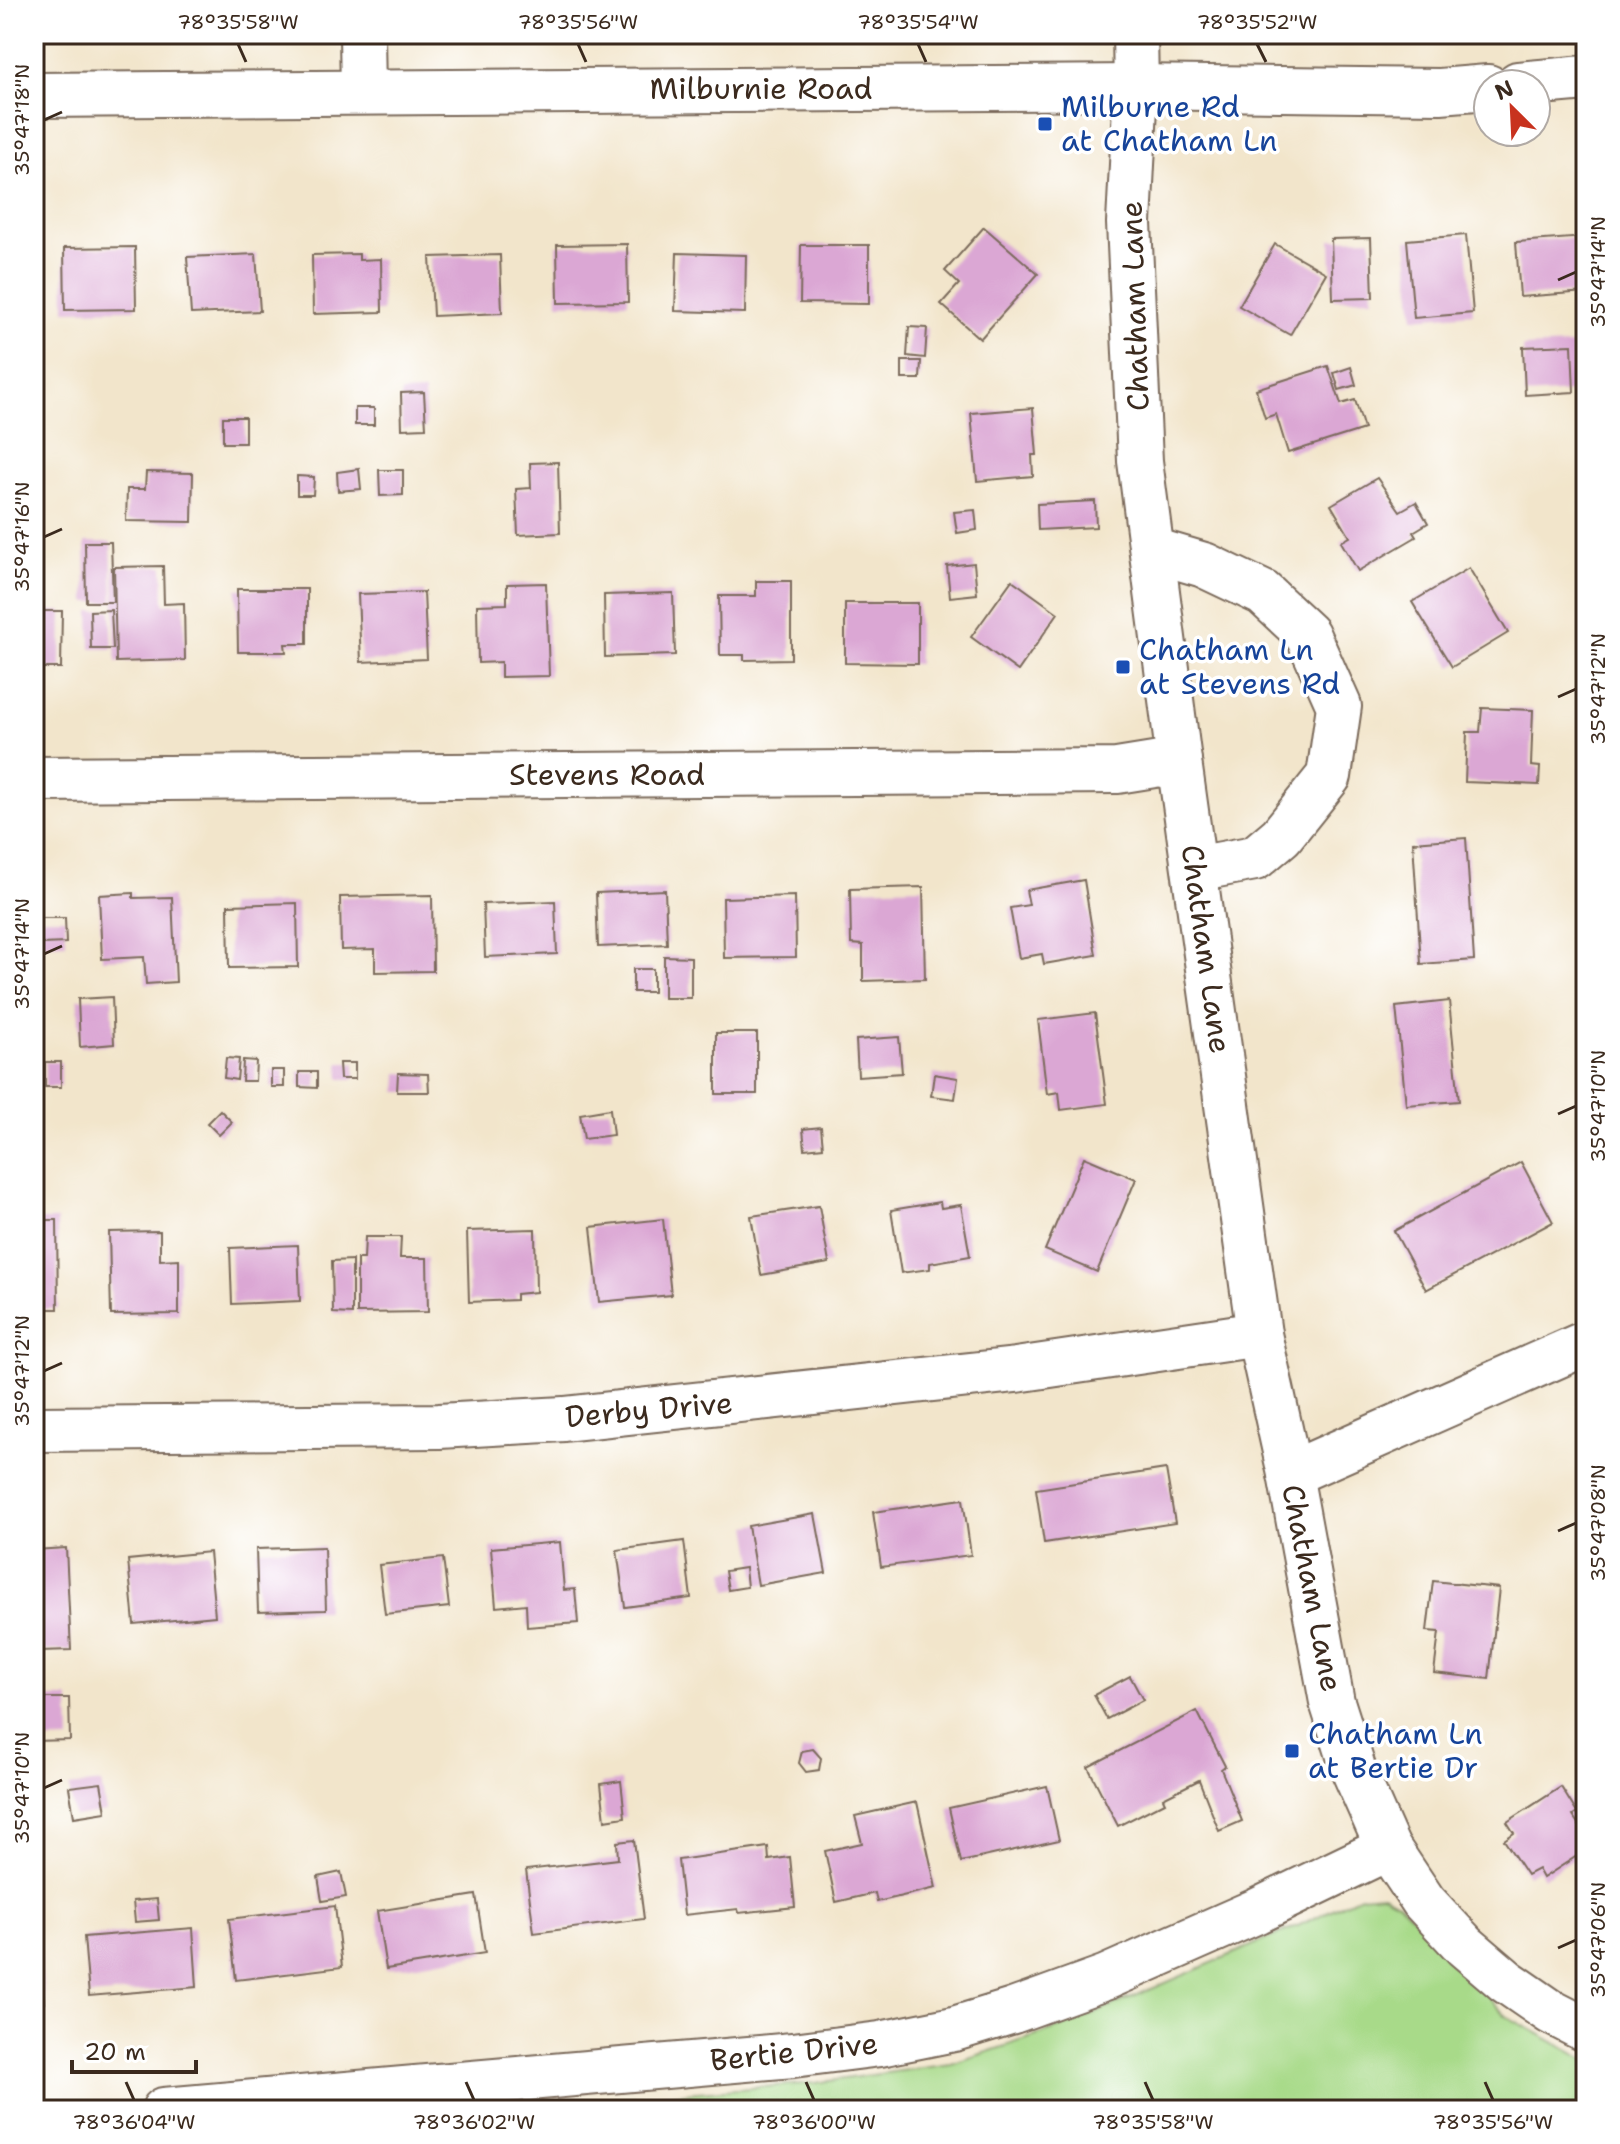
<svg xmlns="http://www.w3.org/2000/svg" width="1620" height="2144" font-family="'Shantell Sans',sans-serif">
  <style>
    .green { fill: #a8da89; stroke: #728254; stroke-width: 2 }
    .water { fill: #54c2ca; stroke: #487674; stroke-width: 2 }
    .building { fill: #dba7d4 }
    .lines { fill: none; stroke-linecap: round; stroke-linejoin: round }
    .minor-casing { stroke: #7b6b5b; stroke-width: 48 }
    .minor { stroke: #fff; stroke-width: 44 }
    .ticks { fill: none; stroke: #3b2a1e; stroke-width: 3 }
    .transit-dot { fill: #1a4fb4; stroke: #fff; stroke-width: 3 }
    .labels { text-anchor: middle; stroke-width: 7; stroke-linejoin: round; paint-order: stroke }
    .street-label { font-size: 30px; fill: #3b2a1e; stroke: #fff }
    .transit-label { font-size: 30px; fill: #164399; stroke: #fff; text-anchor: start }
    .neatline { fill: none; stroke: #3b2a1e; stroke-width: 3 }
    .ticks-label { font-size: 20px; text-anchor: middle; fill: #3b2a1e }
  </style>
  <rect width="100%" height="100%" fill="#fff"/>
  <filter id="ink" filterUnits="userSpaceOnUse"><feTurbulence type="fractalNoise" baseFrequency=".0125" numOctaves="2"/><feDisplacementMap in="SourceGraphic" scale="16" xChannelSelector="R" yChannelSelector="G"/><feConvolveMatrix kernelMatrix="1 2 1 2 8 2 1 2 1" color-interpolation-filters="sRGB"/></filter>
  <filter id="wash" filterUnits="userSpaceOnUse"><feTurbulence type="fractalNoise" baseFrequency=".006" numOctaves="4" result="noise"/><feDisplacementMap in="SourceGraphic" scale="32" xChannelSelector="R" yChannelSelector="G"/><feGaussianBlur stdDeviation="1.8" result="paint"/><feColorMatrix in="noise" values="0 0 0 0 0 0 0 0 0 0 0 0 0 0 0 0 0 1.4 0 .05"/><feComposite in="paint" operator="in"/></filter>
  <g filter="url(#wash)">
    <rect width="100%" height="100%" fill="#f2e5cb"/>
    <polygon class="green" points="1383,1894 1398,1902 1506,2016 1586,2060 1586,2110 1459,2110 1449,2106 1335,2107 1326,2110 541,2110 540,2104 815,2083 951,2064 1066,2026 1302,1924 1360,1896"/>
    <polygon class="water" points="1449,2106 1459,2110 1326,2110 1335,2107"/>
    <g id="blocks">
      <g class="building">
        <polygon points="984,227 1038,274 980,339 941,304 959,284 945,271"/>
        <polygon points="1466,235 1473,313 1414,318 1407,240"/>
        <polygon points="1586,237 1586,292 1520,297 1516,242"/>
        <polygon points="1371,238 1373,298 1333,299 1331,239"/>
        <polygon points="627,244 628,302 558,303 557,245"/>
        <polygon points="1275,244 1326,273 1290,335 1239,306"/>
        <polygon points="801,245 869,245 869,304 800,303"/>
        <polygon points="135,247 136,309 65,310 64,248"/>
        <polygon points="677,253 746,255 745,313 675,311"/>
        <polygon points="256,254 260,311 191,314 187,257"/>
        <polygon points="359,254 359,260 381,259 382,312 313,314 312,255"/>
        <polygon points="500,255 502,313 433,316 430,257"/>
        <polygon points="909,327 927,328 925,358 907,356"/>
        <polygon points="1572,345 1574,392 1525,395 1523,347"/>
        <polygon points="902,361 921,361 920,379 902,379"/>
        <polygon points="1328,366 1341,404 1355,400 1364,429 1288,453 1276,414 1265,418 1256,389"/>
        <polygon points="1351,367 1356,385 1339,390 1334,373"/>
        <polygon points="424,392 426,428 402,429 401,393"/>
        <rect x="355" y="408" width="19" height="17"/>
        <polygon points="1033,408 1037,455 1032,455 1033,476 977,481 971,413"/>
        <rect x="223" y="417" width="22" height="26"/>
        <polygon points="558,462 560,533 518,535 516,489 531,488 530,463"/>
        <polygon points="359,469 361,489 338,491 337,472"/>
        <polygon points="379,470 403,470 403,495 380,496"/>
        <polygon points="146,472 193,473 192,522 126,521 127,489 145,489"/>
        <polygon points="297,476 314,477 313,495 297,495"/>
        <polygon points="1377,478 1400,511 1416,502 1428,523 1413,532 1416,537 1358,571 1341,542 1350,537 1331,505"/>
        <polygon points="1095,501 1096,527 1038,530 1037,504"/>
        <polygon points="975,510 977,530 957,533 954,512"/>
        <polygon points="85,542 111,542 113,602 86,602"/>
        <polygon points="974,563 977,594 950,597 947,566"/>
        <polygon points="163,566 164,604 184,603 185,660 116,662 114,567"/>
        <polygon points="1469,568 1508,633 1452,667 1412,602"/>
        <polygon points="1012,580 1058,613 1018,671 971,637"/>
        <polygon points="756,581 791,581 791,659 744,660 744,655 720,655 719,596 756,596"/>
        <polygon points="546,583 549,676 501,677 501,662 478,663 477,605 507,604 507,584"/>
        <polygon points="237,589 307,589 307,644 285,644 286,652 238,652"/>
        <polygon points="424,592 427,659 361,662 358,594"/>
        <polygon points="673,593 675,655 605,657 604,595"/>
        <polygon points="845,603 918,603 918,664 845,663"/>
        <polygon points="111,610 113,649 91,649 90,611"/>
        <polygon points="34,611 62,611 61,668 34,668"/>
        <polygon points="1482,708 1533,710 1531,766 1540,767 1539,785 1465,782 1467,732 1480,732"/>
        <polygon points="1466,838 1474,960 1421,964 1413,842"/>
        <polygon points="1084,880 1096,955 1044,964 1042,954 1019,958 1010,908 1029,905 1026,890"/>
        <polygon points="923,887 925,979 863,981 863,945 851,944 850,889"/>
        <polygon points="665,890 667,944 598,947 596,893"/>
        <polygon points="133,893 133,898 172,897 176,982 146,984 144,957 102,959 99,895"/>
        <polygon points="432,895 433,971 375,972 375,949 341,950 340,897"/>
        <polygon points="795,896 796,957 724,958 723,898"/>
        <polygon points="555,901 557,954 485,957 483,904"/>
        <polygon points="297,903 298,967 229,968 228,905"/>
        <polygon points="34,907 39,907 40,918 65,918 66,943 41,944 42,966 34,967"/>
        <polygon points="664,956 691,957 691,998 664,998"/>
        <rect x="633" y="969" width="20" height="23"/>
        <polygon points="112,997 114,1044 80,1047 78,999"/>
        <polygon points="1449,1001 1459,1101 1406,1105 1396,1007"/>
        <polygon points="1095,1013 1107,1104 1061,1110 1059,1092 1047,1094 1038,1020"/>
        <rect x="716" y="1033" width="41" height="61"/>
        <polygon points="899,1037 902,1073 858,1076 856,1040"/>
        <polygon points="226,1058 239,1059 237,1080 224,1078"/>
        <polygon points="243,1060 256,1061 255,1081 242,1081"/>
        <rect x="45" y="1062" width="16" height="25"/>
        <polygon points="339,1063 355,1063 355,1079 340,1079"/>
        <rect x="271" y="1070" width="13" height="17"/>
        <polygon points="299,1072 317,1072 317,1088 299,1087"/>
        <polygon points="398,1073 428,1074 429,1092 397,1092"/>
        <polygon points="934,1074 958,1078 955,1099 931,1096"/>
        <polygon points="610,1109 613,1135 584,1139 580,1114"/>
        <polygon points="220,1110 232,1122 219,1135 207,1123"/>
        <polygon points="821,1127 823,1147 805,1149 803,1129"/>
        <polygon points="1084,1157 1136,1179 1097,1272 1045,1250"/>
        <polygon points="1521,1162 1553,1222 1426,1290 1394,1231"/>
        <polygon points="940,1202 941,1208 961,1205 970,1256 930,1263 930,1269 901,1273 891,1210"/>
        <polygon points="819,1206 829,1263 761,1275 751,1216"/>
        <polygon points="663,1219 671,1295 599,1302 591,1227"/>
        <polygon points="34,1220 57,1220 58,1309 34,1309"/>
        <polygon points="535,1229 536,1292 516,1294 516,1300 469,1302 467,1231"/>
        <polygon points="160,1231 160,1260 179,1259 179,1314 111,1315 109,1232"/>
        <polygon points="365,1237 401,1237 400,1258 427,1258 428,1312 357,1313 357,1259 364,1259"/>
        <polygon points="298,1245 300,1301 232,1304 230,1248"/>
        <polygon points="352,1260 352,1314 333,1313 332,1261"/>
        <polygon points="1166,1469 1175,1523 1044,1543 1036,1489"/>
        <polygon points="963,1499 971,1555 881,1567 873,1512"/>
        <polygon points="815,1514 826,1573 758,1585 748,1526"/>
        <polygon points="684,1541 691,1598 625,1607 617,1550"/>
        <polygon points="560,1542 564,1590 575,1589 578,1623 527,1627 526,1604 496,1607 491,1548"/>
        <polygon points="324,1547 326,1610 258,1612 256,1549"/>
        <polygon points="66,1548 71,1650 40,1651 41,1662 34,1663 34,1550"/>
        <polygon points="209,1552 215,1616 134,1624 128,1560"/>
        <polygon points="443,1558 449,1607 385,1614 379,1565"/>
        <polygon points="745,1568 747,1587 728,1590 725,1571"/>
        <polygon points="1433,1581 1499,1588 1489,1679 1434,1673 1439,1632 1427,1631"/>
        <polygon points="1130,1676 1143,1700 1107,1719 1094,1695"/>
        <polygon points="34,1698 69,1698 70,1740 34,1741"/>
        <polygon points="1197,1711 1225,1766 1221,1769 1242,1821 1219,1831 1199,1780 1163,1798 1165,1802 1118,1826 1088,1767"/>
        <polygon points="813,1749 821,1758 819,1770 806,1772 799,1763 802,1751"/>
        <polygon points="621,1781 625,1817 605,1820 601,1784"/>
        <polygon points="101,1783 106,1812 74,1817 69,1787"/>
        <polygon points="1047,1786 1059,1840 961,1862 949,1808"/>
        <polygon points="1561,1787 1577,1813 1573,1816 1586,1836 1586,1850 1543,1878 1538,1869 1527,1875 1504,1840 1514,1833 1507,1822"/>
        <polygon points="917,1802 936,1888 877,1902 875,1893 836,1902 825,1851 862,1843 855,1816"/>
        <polygon points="634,1840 644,1919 534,1933 526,1870 618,1859 617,1842"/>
        <polygon points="768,1847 769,1860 790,1857 795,1907 739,1913 738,1909 684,1915 678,1860"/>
        <polygon points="341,1872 346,1897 322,1901 318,1877"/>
        <polygon points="476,1895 485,1953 386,1969 377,1911"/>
        <polygon points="157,1899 159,1920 135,1922 133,1901"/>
        <polygon points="335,1906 342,1967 236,1980 229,1919"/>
        <polygon points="193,1928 197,1987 89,1996 84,1937"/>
        <polygon points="39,1947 44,2003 34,2004 34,1948"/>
      </g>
    </g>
  </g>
  <g filter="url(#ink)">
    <use href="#blocks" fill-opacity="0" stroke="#7b6b5b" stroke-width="2"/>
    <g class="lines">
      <g class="minor-casing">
        <g id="minor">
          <polyline points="362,34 363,92"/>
          <polyline points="1135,34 1136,87 1129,223 1140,461 1179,761 1259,1334 1290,1474 1332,1702 1354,1771 1388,1848 1424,1902 1465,1946 1506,1981 1551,2012 1586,2030"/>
          <polyline points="1518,84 1586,78"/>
          <polyline points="34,95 1136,87 1440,91 1488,87"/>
          <polyline points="1153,550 1204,565 1263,593 1307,634 1339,706 1329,776 1281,836 1255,858 1195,869"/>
          <polyline points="34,779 1117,771 1179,761"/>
          <polyline points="34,1429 439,1426 564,1419 1016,1370 1259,1334"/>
          <polyline points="1290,1474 1586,1343"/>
          <polyline points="164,2110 793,2055 880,2044 954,2029 1013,2011 1107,1977 1257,1911 1388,1848"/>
        </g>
      </g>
      <use href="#minor" class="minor"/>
    </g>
  </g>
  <path class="ticks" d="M238 44 246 62M578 44 586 62M918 44 926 62M1257 44 1266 62M44 120 62 112M1558 280 1576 272M44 537 62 529M1558 697 1576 689M44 954 62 946M1558 1114 1576 1106M44 1371 62 1363M1558 1531 1576 1523M44 1788 62 1780M1558 1948 1576 1940M126 2082 134 2100M466 2082 474 2100M806 2082 814 2100M1145 2082 1153 2100M1485 2082 1493 2100"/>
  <g class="transit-dot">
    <rect x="1037" y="116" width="16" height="16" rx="4"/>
    <rect x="1115" y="659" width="16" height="16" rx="4"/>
    <rect x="1284" y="1743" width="16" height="16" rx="4"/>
  </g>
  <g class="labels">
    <g class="street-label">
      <text x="761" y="99">Milburnie Road</text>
      <text transform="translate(1135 306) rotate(-92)" y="10">Chatham Lane</text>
      <text x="607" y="785">Stevens Road</text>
      <text transform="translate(1206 949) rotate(82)" y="10">Chatham Lane</text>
      <text transform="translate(649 1410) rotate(-5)" y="10">Derby Drive</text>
      <text transform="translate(1312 1588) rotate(79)" y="10">Chatham Lane</text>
      <text transform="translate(794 2052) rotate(-6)" y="10">Bertie Drive</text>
    </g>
    <g class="transit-label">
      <text x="1061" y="117">Milburne Rd<tspan x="1061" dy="34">at Chatham Ln</tspan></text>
      <text x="1139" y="660">Chatham Ln<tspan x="1139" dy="34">at Stevens Rd</tspan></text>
      <text x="1308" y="1744">Chatham Ln<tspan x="1308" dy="34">at Bertie Dr</tspan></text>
    </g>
  </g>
  <rect width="1620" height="2144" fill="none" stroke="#fff" stroke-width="88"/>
  <g transform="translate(1512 108) rotate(336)"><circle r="38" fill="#ffffff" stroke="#b1aaa5" stroke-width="2"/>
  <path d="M0-6L14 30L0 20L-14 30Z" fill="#c8321e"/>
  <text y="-12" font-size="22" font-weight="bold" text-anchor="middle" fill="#3b2a1e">N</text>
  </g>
  <path d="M72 2060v12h124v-12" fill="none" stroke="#3b2a1e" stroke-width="4"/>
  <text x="84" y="2060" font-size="24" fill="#3b2a1e" stroke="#ffffff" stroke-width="6" paint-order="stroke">20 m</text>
  <rect x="44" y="44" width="1532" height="2056" class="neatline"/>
  <g class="ticks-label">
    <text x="238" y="29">78°35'58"W</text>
    <text x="578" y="29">78°35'56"W</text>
    <text x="918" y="29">78°35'54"W</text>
    <text x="1257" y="29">78°35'52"W</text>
    <text transform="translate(22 120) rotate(-90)" y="7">35°47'18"N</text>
    <text transform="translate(1598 272) rotate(-90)" y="7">35°47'14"N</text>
    <text transform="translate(22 537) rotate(-90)" y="7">35°47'16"N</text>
    <text transform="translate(1598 689) rotate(-90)" y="7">35°47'12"N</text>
    <text transform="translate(22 954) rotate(-90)" y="7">35°47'14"N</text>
    <text transform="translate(1598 1106) rotate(-90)" y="7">35°47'10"N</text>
    <text transform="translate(22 1371) rotate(-90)" y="7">35°47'12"N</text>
    <text transform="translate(1598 1523) rotate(-90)" y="7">35°47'08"N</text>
    <text transform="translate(22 1788) rotate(-90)" y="7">35°47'10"N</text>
    <text transform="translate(1598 1940) rotate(-90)" y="7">35°47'06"N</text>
    <text x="134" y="2129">78°36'04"W</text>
    <text x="474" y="2129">78°36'02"W</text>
    <text x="814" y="2129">78°36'00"W</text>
    <text x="1153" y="2129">78°35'58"W</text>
    <text x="1493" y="2129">78°35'56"W</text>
  </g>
</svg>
